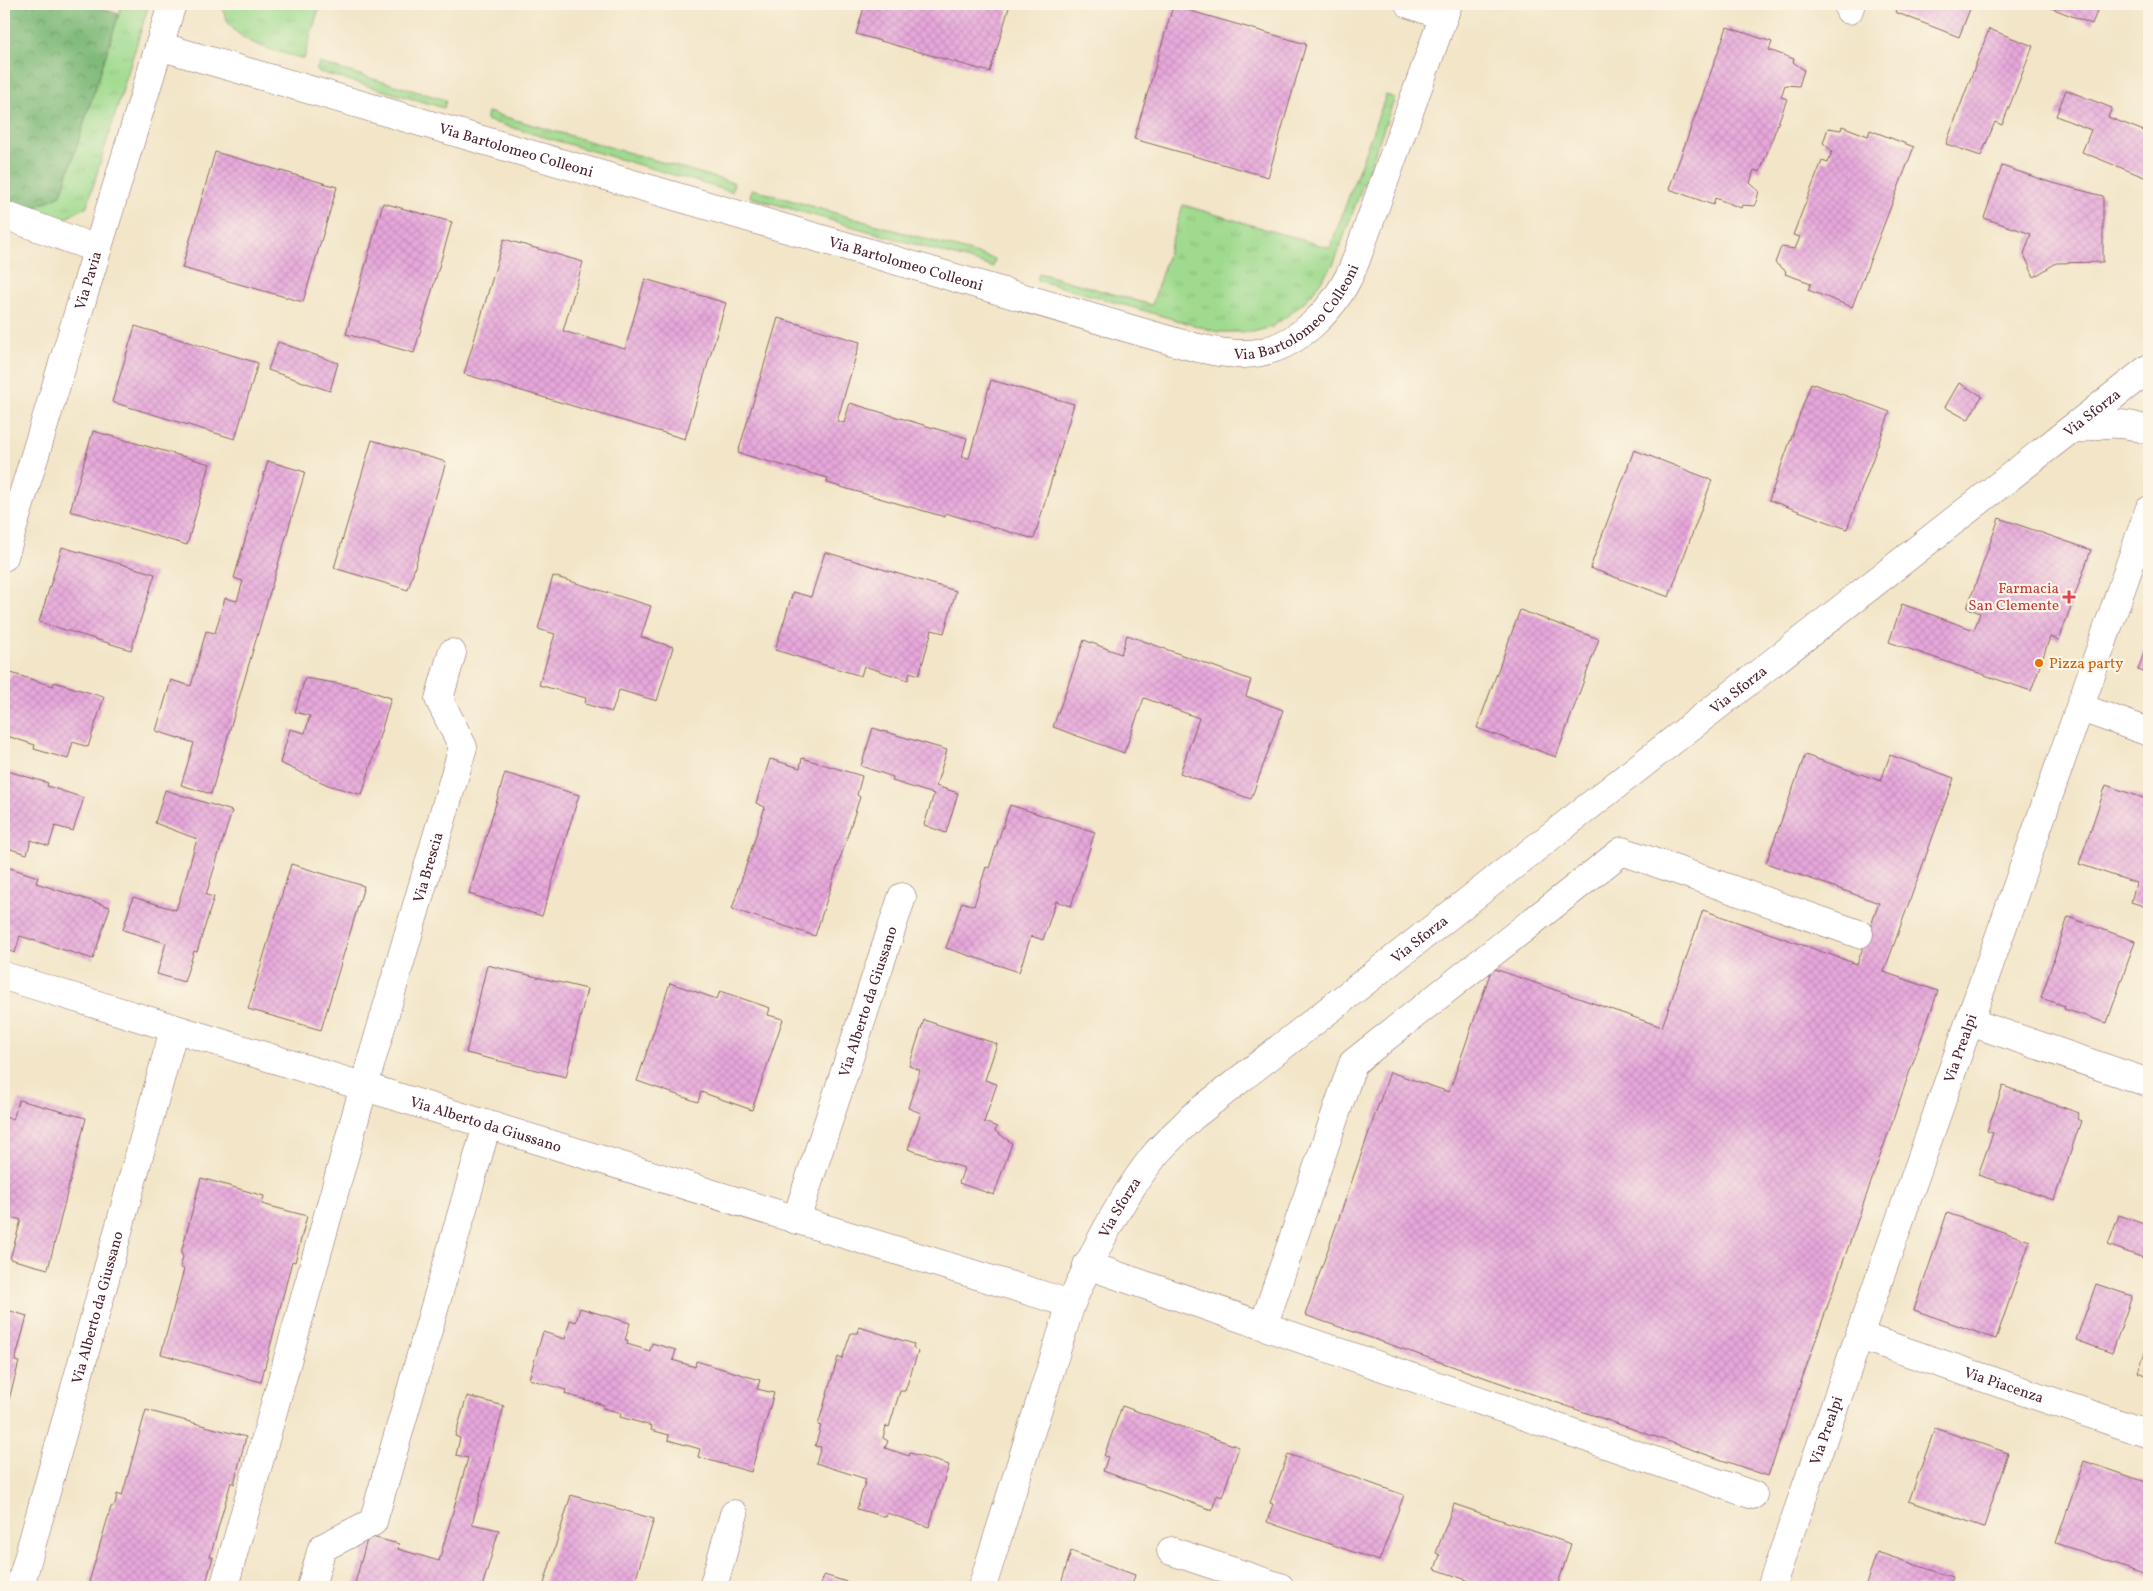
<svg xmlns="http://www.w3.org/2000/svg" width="2153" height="1591" font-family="Vollkorn,serif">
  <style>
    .grass { fill: url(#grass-tufts); stroke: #747c5c }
    .forest { fill: url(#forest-crowns); stroke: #646c52 }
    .building { fill: url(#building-cross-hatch) }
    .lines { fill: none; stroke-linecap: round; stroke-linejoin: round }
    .minor-casing { stroke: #856462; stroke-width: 29 }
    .minor { stroke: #fff; stroke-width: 28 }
    .health-dot { fill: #e0444e; stroke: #fcf5e5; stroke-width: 2 }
    .food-dot { fill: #e8710a; stroke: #fcf5e5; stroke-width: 2 }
    .labels { text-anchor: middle; stroke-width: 4.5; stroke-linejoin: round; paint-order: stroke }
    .street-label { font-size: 15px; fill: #4a1f2b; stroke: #fcf5e5 }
    .health-label { font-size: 15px; fill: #be3a42; stroke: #fcf5e5; text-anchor: end }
    .food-label { font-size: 15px; fill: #c56008; stroke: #fcf5e5; text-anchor: start }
  </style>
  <defs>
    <pattern id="grass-tufts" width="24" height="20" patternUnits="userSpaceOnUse" patternTransform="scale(1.25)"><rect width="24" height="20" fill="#9fda8e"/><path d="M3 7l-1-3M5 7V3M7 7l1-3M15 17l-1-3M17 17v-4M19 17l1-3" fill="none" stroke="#8abb7b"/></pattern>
    <pattern id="forest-crowns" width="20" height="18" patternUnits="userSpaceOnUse" patternTransform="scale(1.25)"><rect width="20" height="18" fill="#7fba79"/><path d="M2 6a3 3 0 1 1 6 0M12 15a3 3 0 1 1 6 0" fill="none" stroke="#6a9763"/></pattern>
    <pattern id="building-cross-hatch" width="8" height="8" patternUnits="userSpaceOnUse" patternTransform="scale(1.25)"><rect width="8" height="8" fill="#e6a7db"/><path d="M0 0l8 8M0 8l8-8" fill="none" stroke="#c78fbc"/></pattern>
  </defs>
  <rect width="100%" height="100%" fill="#fcf5e5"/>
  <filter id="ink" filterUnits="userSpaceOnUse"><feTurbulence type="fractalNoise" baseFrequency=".02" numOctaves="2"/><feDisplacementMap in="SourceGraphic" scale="10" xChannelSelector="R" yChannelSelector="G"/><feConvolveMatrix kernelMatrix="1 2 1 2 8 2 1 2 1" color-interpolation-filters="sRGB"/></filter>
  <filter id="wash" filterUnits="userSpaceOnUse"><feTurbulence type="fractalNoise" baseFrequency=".0096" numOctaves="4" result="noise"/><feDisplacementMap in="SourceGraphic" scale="20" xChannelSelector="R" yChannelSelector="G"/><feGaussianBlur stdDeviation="1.12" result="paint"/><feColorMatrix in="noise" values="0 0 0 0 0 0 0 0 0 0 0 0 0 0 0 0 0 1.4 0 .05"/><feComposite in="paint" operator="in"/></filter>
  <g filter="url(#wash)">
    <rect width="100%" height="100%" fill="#f2e5c8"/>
    <g class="grass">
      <polygon points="122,4 149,4 87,206 63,220 31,209 61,195"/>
      <path d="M222 4H320L304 59C272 49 227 44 222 4Z"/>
      <polygon points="319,63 446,100 444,108 316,71"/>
      <polygon points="1386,95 1395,98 1334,263 1311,295 1295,310 1272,327 1253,332 1218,332 1037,280 1039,273 1152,305 1183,205 1330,248"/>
      <polygon points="488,112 734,183 732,192 486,120"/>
      <polygon points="752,189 995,259 993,267 750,197"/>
    </g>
    <polygon class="forest" points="4,4 88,4 119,14 61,195 31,209 4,198"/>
    <g id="blocks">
      <g class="building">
        <polygon points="865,4 1010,4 990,72 856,34"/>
        <polygon points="1898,4 1972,4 1959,37 1895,12"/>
        <polygon points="2041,4 2100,4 2092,24"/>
        <polygon points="1173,6 1306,44 1268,177 1134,139"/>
        <polygon points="1727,27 1772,42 1769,50 1794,59 1793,62 1804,70 1799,86 1785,85 1781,97 1787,99 1760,172 1754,170 1750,183 1759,191 1755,206 1742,205 1741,208 1715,198 1713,205 1669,189"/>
        <polygon points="1989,29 2033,46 2002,125 1995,122 1981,156 1946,144"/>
        <polygon points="2066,90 2112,108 2108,117 2149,133 2149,179 2082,152 2091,130 2056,116"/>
        <polygon points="1842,126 1868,136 1870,130 1914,147 1852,307 1808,290 1811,283 1785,274 1786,271 1775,263 1781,247 1795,249 1800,237 1793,235 1822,161 1828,163 1832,151 1823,143 1828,128 1841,130"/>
        <polygon points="215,152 337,187 303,302 182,268"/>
        <polygon points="2002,166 2049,182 2103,196 2103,262 2056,263 2034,277 2024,254 2031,234 1984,218"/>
        <polygon points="383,203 452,222 414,353 346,334"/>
        <polygon points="504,239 583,262 563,331 625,349 645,279 726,303 685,439 464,374"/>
        <polygon points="778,318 860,342 837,421 844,423 850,403 967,438 962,457 969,458 991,380 1074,404 1034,539 952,515 946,513 945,517 827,483 828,478 738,453"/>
        <polygon points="135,326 258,363 235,439 112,402"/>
        <polygon points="278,342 338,363 330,391 268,370"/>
        <polygon points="1811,383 1890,412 1847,529 1769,500"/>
        <polygon points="1959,383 1982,396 1968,420 1945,407"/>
        <polygon points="93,431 210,464 187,545 70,511"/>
        <polygon points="372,440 446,462 408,590 334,568"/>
        <polygon points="1634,450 1712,480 1669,597 1590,568"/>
        <polygon points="268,461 305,472 211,794 181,785 194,743 156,731 171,680 191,686 206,631 215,633 225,598 237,601 243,581 234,578"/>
        <polygon points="1999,518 2091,550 2059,640 2050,637 2031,691 1889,642 1902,604 1974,630 1980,613 1967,608"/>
        <polygon points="62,547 155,574 131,650 39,622"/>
        <polygon points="825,552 956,591 944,633 932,630 919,675 910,672 908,680 864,666 861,676 775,650 793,592 811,597"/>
        <polygon points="553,576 651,606 641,637 673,647 657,701 619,690 612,712 585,704 586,698 539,685 555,634 538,629"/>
        <polygon points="1520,610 1599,639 1556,757 1477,728"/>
        <polygon points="1127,635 1251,680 1246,696 1283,710 1251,799 1180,773 1199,718 1144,698 1124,753 1053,727 1084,640 1121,654"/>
        <polygon points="2149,637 2149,674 2138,670"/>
        <polygon points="11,673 53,686 54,682 104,697 88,747 73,742 68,759 34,749 35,745 4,735 4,697"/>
        <polygon points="305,678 358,687 391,698 362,795 328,785 280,763 290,729 305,733 310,716 295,712"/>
        <polygon points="873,728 947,750 936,786 958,793 946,833 924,825 934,794 892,781 893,777 861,766"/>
        <polygon points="1805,755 1881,781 1890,755 1954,778 1884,972 1938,991 1768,1476 1305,1315 1390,1072 1449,1092 1492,968 1662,1027 1703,910 1857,964 1879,903 1766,863"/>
        <polygon points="802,758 862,776 857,795 860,797 815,936 732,909 765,807 756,803 770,759 800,768"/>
        <polygon points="4,770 48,783 47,786 84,798 73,831 55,826 49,846 31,840 27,854 4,847"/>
        <polygon points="505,773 579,795 542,916 469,894"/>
        <polygon points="2106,785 2149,800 2149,908 2131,902 2136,883 2079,864"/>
        <polygon points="165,790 232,811 206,895 214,897 197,952 194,951 184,982 157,974 166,943 123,930 133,897 176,910 183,888 197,839 155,823"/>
        <polygon points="1010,805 1095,832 1071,906 1056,901 1043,940 1031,936 1019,972 946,948 962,902 974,906 986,867 989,868"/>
        <polygon points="291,864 364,886 321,1030 248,1009"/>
        <polygon points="4,866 38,877 36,883 110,907 93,959 20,936 15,953 4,949"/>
        <polygon points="2068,917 2135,941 2107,1023 2064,1009 2065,1006 2041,998"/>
        <polygon points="487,965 587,989 566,1077 466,1053"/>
        <polygon points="670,983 717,999 720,991 770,1008 768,1015 783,1019 752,1110 701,1092 698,1102 637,1081"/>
        <polygon points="924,1020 997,1044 985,1080 997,1084 984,1122 997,1127 995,1131 1012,1143 994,1195 959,1183 964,1168 908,1149 921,1113 908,1108 920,1070 909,1066"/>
        <polygon points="2003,1086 2079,1113 2077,1119 2081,1121 2054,1200 1978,1175 1993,1133 1987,1131"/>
        <polygon points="19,1100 86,1118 48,1269 10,1259 21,1220 4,1215 4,1117 13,1119"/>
        <polygon points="201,1178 264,1196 262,1204 307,1216 295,1262 292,1261 261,1382 161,1354 184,1269 180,1267 183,1257 181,1253"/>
        <polygon points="1947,1213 2030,1241 1996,1339 1914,1310"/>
        <polygon points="2119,1215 2149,1226 2149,1260 2108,1245"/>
        <polygon points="2096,1284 2132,1296 2112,1353 2076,1340"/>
        <polygon points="580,1308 630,1323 625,1340 628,1340 627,1344 650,1351 652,1343 676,1350 673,1360 695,1367 696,1361 760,1380 757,1389 774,1393 751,1472 698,1457 700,1449 668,1440 669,1435 651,1430 652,1426 620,1417 621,1413 603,1408 604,1405 565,1394 566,1390 529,1379 543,1332 565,1339 570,1320 576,1322"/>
        <polygon points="4,1309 27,1316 15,1361 19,1362 4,1418"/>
        <polygon points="859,1327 914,1344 913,1347 918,1352 905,1391 900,1391 889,1427 886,1426 883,1438 888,1441 885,1448 909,1456 910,1453 949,1465 929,1527 887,1513 886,1517 857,1509 866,1479 816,1463 821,1447 815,1446 821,1426 818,1425 838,1357 842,1359 851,1333 857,1333"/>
        <polygon points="2149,1341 2149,1376 2138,1372"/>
        <polygon points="467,1396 504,1406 472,1524 499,1530 482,1587 354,1587 368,1536 399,1544 398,1549 439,1561 468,1458 456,1455 460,1438 455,1436"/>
        <polygon points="1122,1406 1239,1447 1222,1497 1217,1495 1212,1510 1103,1471 1108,1457 1104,1456"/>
        <polygon points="146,1410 246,1437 234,1484 231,1482 210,1557 213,1557 205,1587 108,1587 89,1582 111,1507 115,1505 117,1494 122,1496"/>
        <polygon points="1935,1428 2008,1453 1984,1527 1909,1501"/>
        <polygon points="1288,1454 1404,1495 1379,1561 1267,1522 1273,1504 1270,1503"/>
        <polygon points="2084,1461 2149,1483 2149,1575 2056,1543"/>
        <polygon points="571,1495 654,1519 633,1587 543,1587"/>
        <polygon points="1454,1504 1571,1544 1557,1587 1487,1587 1435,1569 1440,1555 1436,1553"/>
        <polygon points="1071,1551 1135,1575 1131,1587 1060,1587"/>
        <polygon points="1877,1552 1952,1577 1949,1587 1865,1587"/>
        <polygon points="824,1575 863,1587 820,1587"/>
      </g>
    </g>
  </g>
  <g filter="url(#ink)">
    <use href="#blocks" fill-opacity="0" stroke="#856462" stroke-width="1"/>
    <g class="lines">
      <g class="minor-casing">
        <g id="minor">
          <polyline points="1409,4 1444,16"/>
          <polyline points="1849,10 1851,4"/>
          <path id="s1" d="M159 46 1179 343C1200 349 1222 354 1244 354 1296 353 1339 306 1356 260L1448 4"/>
          <polyline points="4,215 97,249"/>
          <path d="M2075 430C2101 423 2123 420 2149 431"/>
          <path id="s2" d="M4 557 172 4"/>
          <polyline points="2081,708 2149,732"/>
          <path id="s3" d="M4 976 1071 1304"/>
          <polyline points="1970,1022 2149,1083"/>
          <path id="s4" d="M796 1220 902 897"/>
          <polyline points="1087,1265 1753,1495"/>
          <polyline points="1264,1324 1353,1063 1622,851 1859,934"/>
          <path id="s5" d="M1860 1336 2149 1434"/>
          <polyline points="1171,1551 1280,1587"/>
          <path id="s6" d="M20 1587 174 1029"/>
          <path id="s7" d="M224 1587 364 1086 463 747 439 699 452 653"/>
          <polyline points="311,1587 322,1548 373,1522 487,1125"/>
          <polyline points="713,1587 734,1514"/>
          <path id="s8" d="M982 1587 1071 1304C1093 1252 1119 1200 1154 1156 1165 1142 1180 1130 1192 1117L2149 368"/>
          <path id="s9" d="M1771 1587 2149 510"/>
        </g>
      </g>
      <use href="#minor" class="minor"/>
    </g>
  </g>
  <path class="health-dot" d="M2066.5 589.5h5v5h5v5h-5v5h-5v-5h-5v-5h5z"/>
  <circle class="food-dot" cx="2039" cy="663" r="5"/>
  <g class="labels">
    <g class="street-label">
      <text dy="5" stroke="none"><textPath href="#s1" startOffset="372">Via Bartolomeo Colleoni</textPath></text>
      <text dy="5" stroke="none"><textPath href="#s1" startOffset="778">Via Bartolomeo Colleoni</textPath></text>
      <text dy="5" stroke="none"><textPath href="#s2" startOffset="289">Via Pavia</textPath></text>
      <text dy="5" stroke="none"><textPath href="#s1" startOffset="1198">Via Bartolomeo Colleoni</textPath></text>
      <text dy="5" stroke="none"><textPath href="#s8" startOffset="1664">Via Sforza</textPath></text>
      <text dy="5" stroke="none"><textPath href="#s8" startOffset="1215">Via Sforza</textPath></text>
      <text dy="5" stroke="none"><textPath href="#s7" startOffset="748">Via Brescia</textPath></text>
      <text dy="5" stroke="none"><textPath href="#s8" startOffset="810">Via Sforza</textPath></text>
      <text dy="5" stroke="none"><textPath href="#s4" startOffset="230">Via Alberto da Giussano</textPath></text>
      <text dy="5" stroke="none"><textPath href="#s9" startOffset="571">Via Prealpi</textPath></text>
      <text dy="5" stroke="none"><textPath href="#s3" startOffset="504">Via Alberto da Giussano</textPath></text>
      <text dy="5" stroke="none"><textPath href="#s8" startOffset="405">Via Sforza</textPath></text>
      <text dy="5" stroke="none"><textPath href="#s6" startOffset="290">Via Alberto da Giussano</textPath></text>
      <text dy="5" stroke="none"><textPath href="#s5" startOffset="152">Via Piacenza</textPath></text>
      <text dy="5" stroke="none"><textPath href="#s9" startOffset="166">Via Prealpi</textPath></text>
    </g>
    <g class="health-label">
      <text x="2059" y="593">Farmacia<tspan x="2059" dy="17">San Clemente</tspan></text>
    </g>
    <g class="food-label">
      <text x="2049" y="668">Pizza party</text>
    </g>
  </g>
  <rect width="2153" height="1591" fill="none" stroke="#fcf5e5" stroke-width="20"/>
</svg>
